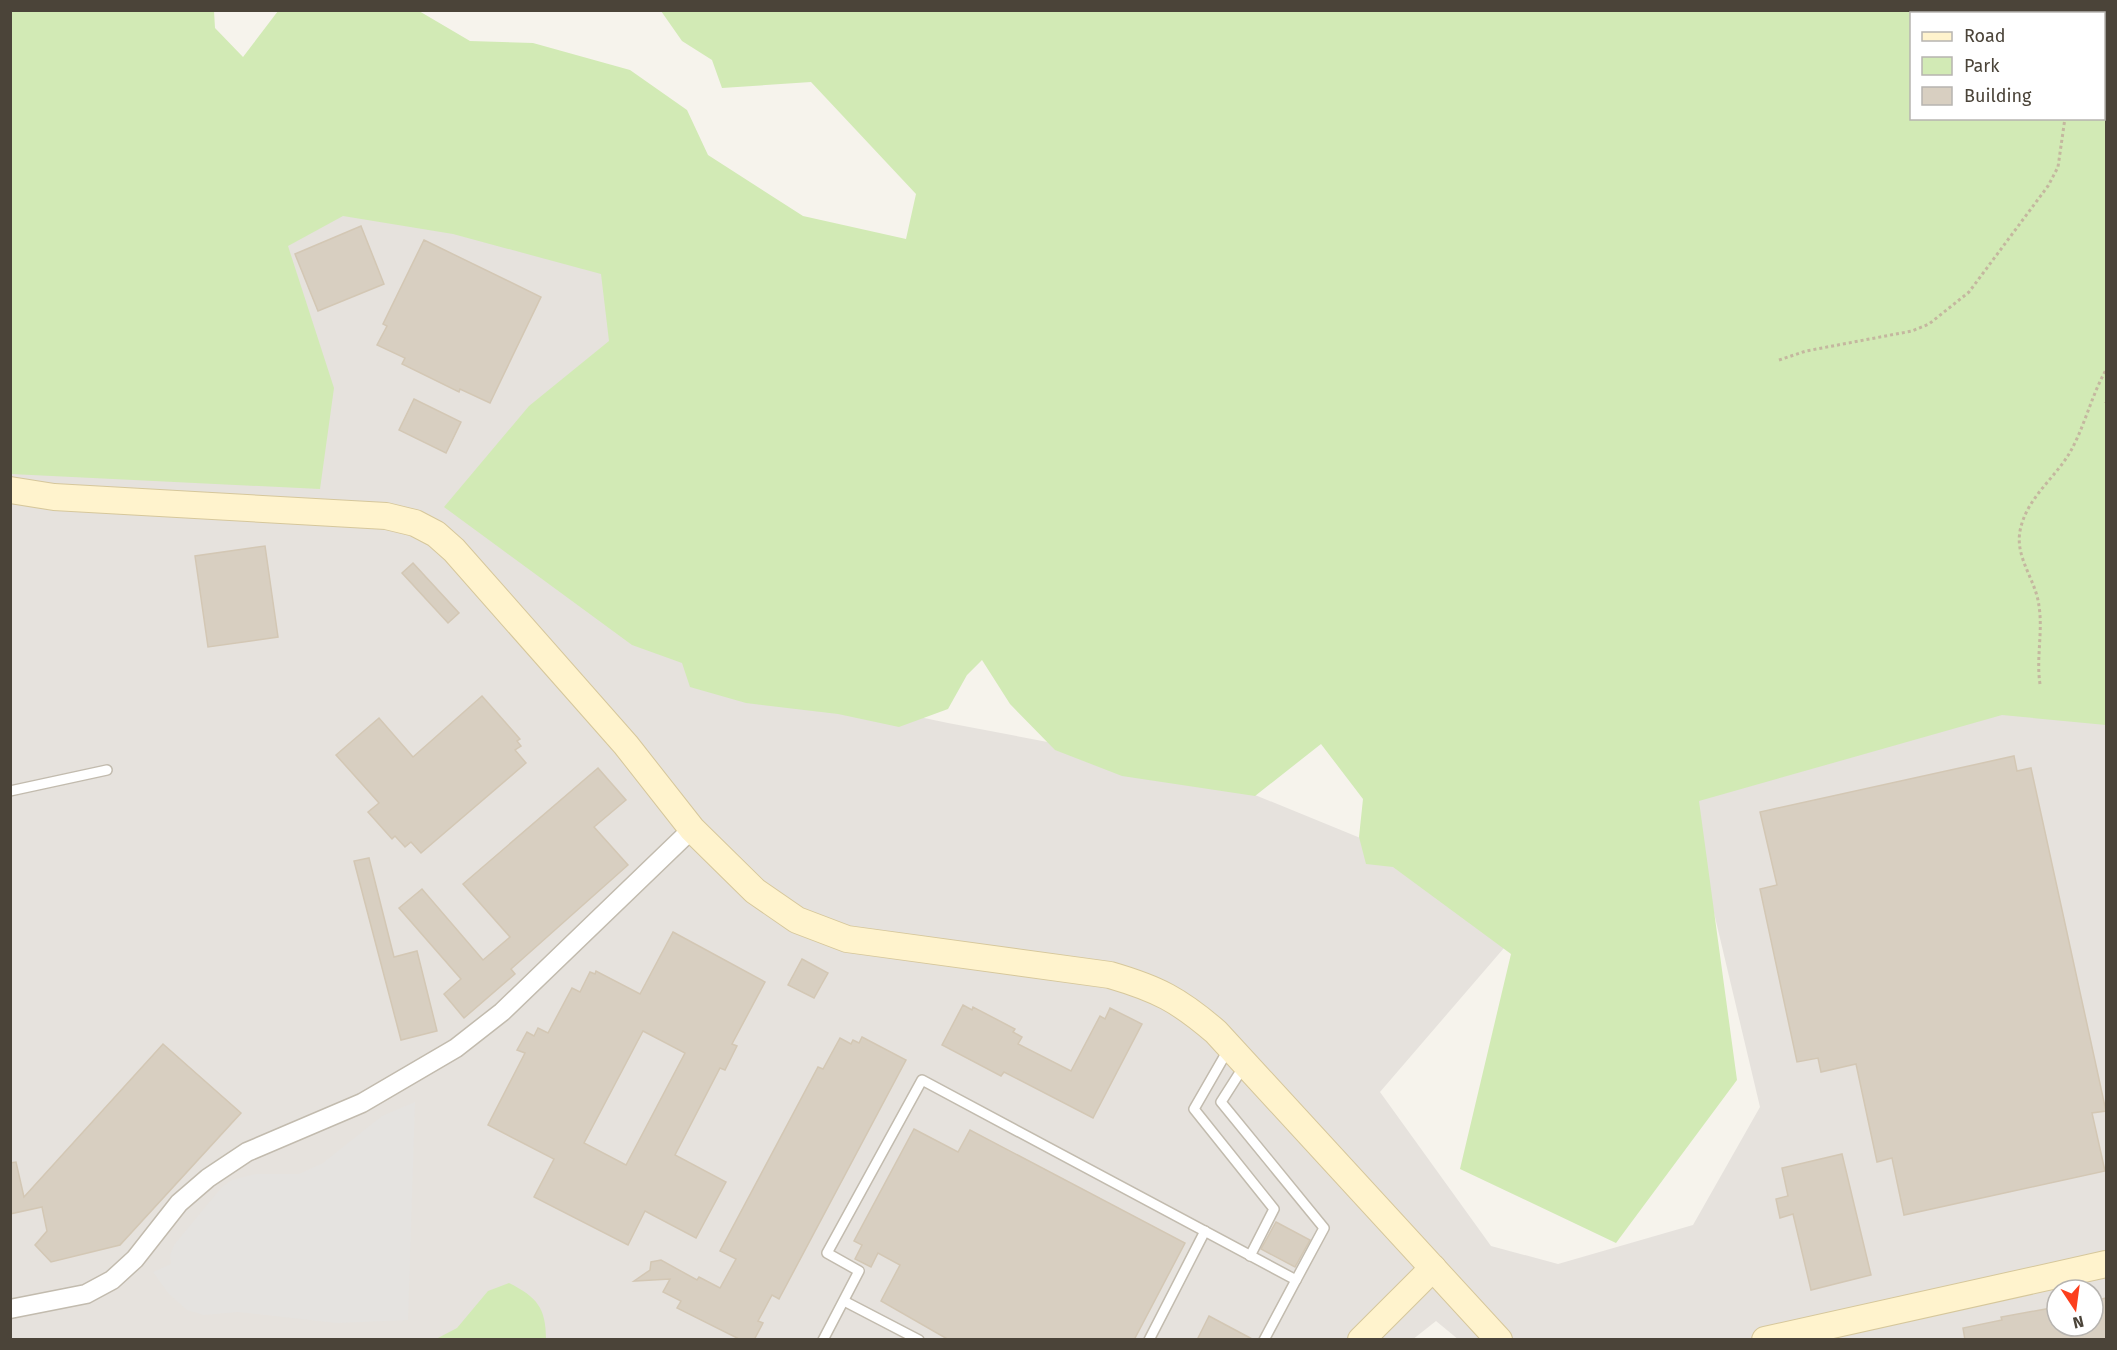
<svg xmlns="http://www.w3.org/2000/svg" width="2117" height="1350" font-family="'Fira Sans',sans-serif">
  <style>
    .industrial { fill: #e6e2dd; fill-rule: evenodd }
    .green { fill: #d2eab5; fill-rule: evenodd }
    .parking { fill: #e5e3e0 }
    .building { fill: #d8cfc1; stroke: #d3c7b4; stroke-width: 1.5; fill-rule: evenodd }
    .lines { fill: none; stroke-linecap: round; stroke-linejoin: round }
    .lane-casing { stroke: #c2bbae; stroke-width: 12 }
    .street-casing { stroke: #c2bbae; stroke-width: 21 }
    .secondary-casing { stroke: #d6c79b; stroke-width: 28 }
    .path { stroke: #c4b79f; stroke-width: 3; stroke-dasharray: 3 3; stroke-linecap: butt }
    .lane { stroke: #fff; stroke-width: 9 }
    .street { stroke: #fff; stroke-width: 18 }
    .secondary { stroke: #fff3cd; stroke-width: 26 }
  </style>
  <rect width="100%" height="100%" fill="#f6f3ec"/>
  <path class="industrial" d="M347 196 616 256 748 681 948 723 1194 770 1375 844 1516 934 1380 1092 1491 1246 1558 1264 1693 1225 1760 1107 1683 782 2106 683V1339L1459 1340 1436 1321 1412 1340 11 1339 10 452 270 244ZM2057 1290H2093V1326H2057Z"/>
  <g class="green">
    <path d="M11 10 214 11 215 28 243 57 278 11H419L470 41 533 43 630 70 687 110 708 155 803 216 906 239 916 194 811 82 722 88 712 60 682 41 661 11H2106V725L2002 715 1699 801 1737 1080 1616 1243 1460 1169 1511 954 1393 867 1366 864 1359 837 1363 799 1321 744 1255 796 1122 776 1055 750 1010 704 982 660 967 675 948 709 899 727 838 714 746 703 690 687 682 663 632 645 444 507 529 406 609 341 601 274 453 234 343 216 288 246 334 388 320 489 11 474ZM1912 14H2104V118H1912Z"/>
    <path d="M509 1283C537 1297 546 1308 546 1339H436L457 1328 488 1291Z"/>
  </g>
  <polygon class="parking" points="415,1102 408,1320 337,1323 238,1312 203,1315 187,1310 169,1294 153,1272 171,1264 170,1255 174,1245 222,1187 232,1180 256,1174 299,1174 323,1163 382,1116"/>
  <g class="building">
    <polygon points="361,226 384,284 318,311 295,254"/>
    <polygon points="424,240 541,297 490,403 460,389 459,392 402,364 405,358 377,345 387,326 383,324"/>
    <polygon points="414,399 461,422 446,453 399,430"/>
    <polygon points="265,546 278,637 208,647 195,556"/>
    <polygon points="413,563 459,613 448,623 402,573"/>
    <polygon points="482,696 520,739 517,741 521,746 515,750 526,763 421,853 411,842 405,847 395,836 392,839 368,812 379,803 336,755 379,718 413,757"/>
    <polygon points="2014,756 2017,771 2031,768 2106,1111 2092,1113 2105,1171 1904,1215 1892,1158 1877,1162 1856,1064 1821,1072 1818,1058 1797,1062 1760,889 1777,885 1760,812"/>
    <polygon points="598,768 626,800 594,827 628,865 511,969 515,974 464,1018 444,994 461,979 399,908 422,889 483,960 510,937 463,884"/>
    <polygon points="369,858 394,957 417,951 437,1031 401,1040 354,861"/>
    <path d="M673 932 765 982 732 1044 737 1046 725 1070 720 1068 675 1155 726 1182 696 1238 645 1211 628 1245 534 1197 554 1159 488 1125 525 1053 517 1050 527 1032 534 1036 538 1028 548 1033 572 988 580 992 590 972 595 974 596 971 640 994ZM643 1031 685 1053 626 1165 584 1143Z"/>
    <polygon points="802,959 828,973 814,998 788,985"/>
    <polygon points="963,1005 972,1010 973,1007 1015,1029 1013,1032 1022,1037 1018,1044 1071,1071 1100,1016 1105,1019 1110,1008 1142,1024 1093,1118 1004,1072 1001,1076 942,1045"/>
    <polygon points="862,1037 906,1060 779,1299 772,1295 758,1321 763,1323 754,1340 741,1340 677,1308 681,1301 663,1292 670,1279 634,1281 650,1270 651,1262 661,1260 697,1280 699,1277 720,1288 736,1259 720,1251 818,1067 823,1069 840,1038 851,1044 853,1040 859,1043"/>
    <polygon points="163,1044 241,1113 120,1245 51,1262 35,1245 47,1231 42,1207 10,1214 10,1163 16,1162 24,1197"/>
    <polygon points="914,1129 958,1152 970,1130 1185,1243 1134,1340 949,1340 881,1301 900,1265 878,1253 871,1267 855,1259 862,1245 854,1241"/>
    <polygon points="1842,1154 1871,1275 1811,1290 1793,1214 1780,1218 1776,1199 1788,1196 1782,1168"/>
    <polygon points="1276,1222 1310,1240 1295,1267 1261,1249"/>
    <polygon points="2106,1298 2106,1340 1965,1340 1963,1328 2002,1320 2001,1317 2057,1307 2057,1326 2093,1326 2093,1301"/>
    <polygon points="1209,1316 1254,1340 1197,1340"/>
  </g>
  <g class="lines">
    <g class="lane-casing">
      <g id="lane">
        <polyline points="10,791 107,770"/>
        <polyline points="1228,1050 1194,1109 1274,1209 1250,1256"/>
        <polyline points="1244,1066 1221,1102 1324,1228 1296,1280"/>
        <polyline points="844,1301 919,1340"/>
        <polyline points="823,1340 859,1271 827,1253 922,1080 1296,1280 1264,1340"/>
        <polyline points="1149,1340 1205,1231"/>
      </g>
    </g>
    <g class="street-casing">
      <polyline id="street" points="10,1309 86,1294 112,1280 135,1259 179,1203 208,1178 247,1152 362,1103 456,1048 502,1012 692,829"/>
    </g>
    <g class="secondary-casing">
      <g id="secondary">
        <path d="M10 490 54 497 386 516 415 523 436 534 454 550 626 745 692 829 755 891 797 920 847 939 1110 975C1158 989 1179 1000 1216 1032L1499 1340"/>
        <polyline points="1361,1340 1433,1268"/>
        <polyline points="1765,1340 2106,1264"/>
      </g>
    </g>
    <g class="path">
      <polyline points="2087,14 2089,10"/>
      <polyline points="1779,360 1806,351 1912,331 1929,324 1969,292 2048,186 2058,167 2065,118"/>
      <polyline points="2106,403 2106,402"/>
      <path d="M2040 684C2036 658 2043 632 2039 606 2036 580 2015 558 2020 531 2026 499 2053 480 2069 454 2084 429 2091 396 2106 370"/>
    </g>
    <use href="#lane" class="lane"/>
    <use href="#street" class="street"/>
    <use href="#secondary" class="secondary"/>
  </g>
  <rect width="2117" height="1350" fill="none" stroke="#4b4439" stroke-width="24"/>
  <rect x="1910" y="12" width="195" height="108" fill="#ffffff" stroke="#b7b4b0" stroke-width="1.5"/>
  <rect x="1922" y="32" width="30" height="9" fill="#fff3cd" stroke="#b7b4b0" stroke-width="1.5"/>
  <text x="1964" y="42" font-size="18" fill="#4b4439">Road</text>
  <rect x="1922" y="57" width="30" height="18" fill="#d2eab5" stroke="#b7b4b0" stroke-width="1.5"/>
  <text x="1964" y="72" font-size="18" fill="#4b4439">Park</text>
  <rect x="1922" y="87" width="30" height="18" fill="#d8cfc1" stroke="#b7b4b0" stroke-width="1.5"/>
  <text x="1964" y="102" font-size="18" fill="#4b4439">Building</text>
  <g transform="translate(2075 1308) rotate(167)"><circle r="28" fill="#ffffff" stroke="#b7b4b0" stroke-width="1.5"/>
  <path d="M0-4.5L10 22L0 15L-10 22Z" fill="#fc3f1d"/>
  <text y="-9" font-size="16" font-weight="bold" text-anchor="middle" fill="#4b4439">N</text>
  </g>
</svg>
